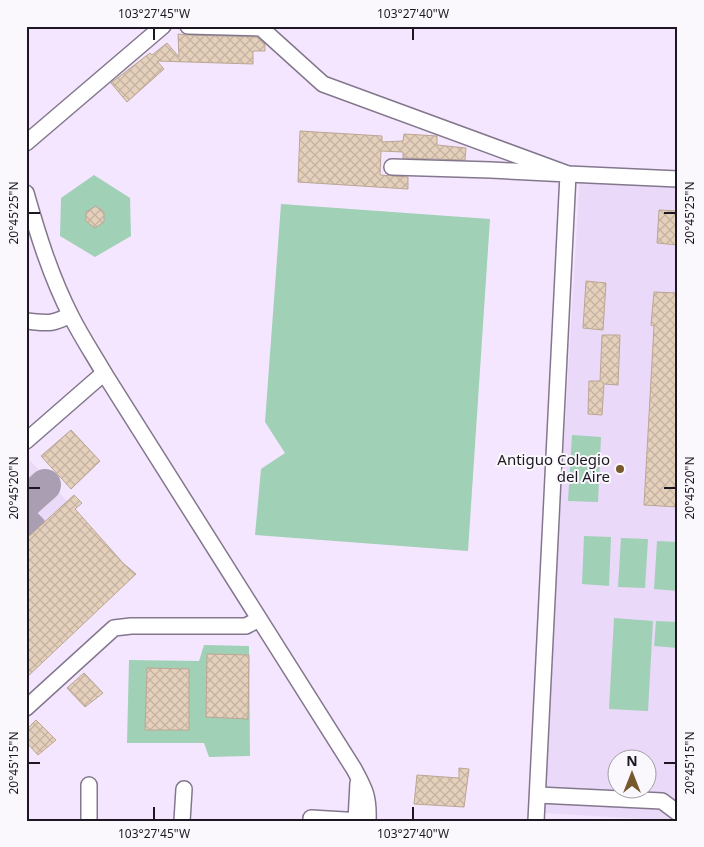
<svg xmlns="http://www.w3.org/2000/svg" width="704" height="847" font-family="'Noto Sans',sans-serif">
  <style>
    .built { fill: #ead9f8; fill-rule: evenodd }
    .park { fill: #a0d0b6 }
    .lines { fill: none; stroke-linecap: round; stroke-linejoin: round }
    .taxiway { stroke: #a99eb2; stroke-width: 32 }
    .building { fill: url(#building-cross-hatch); stroke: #bba693 }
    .minor-casing { stroke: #83778d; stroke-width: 18 }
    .minor { stroke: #fff; stroke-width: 15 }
    .ticks { fill: none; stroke: #1c1720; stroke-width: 2 }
    .poi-dot { fill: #78592e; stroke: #fbf8fd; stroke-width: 2 }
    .labels { text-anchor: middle; stroke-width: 4; stroke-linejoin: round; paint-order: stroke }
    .poi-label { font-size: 15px; fill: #1c1720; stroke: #fbf8fd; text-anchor: end }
    .neatline { fill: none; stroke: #1c1720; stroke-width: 2 }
    .ticks-label { font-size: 12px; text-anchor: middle; fill: #1c1720 }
  </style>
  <defs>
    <pattern id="building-cross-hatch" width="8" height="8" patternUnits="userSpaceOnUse" patternTransform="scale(1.25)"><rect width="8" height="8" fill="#e5d0bc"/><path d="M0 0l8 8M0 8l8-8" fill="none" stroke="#c4b2a1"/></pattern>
  </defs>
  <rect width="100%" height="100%" fill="#f4e6ff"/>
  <g class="built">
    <path d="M580 173 678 179V821L542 813ZM616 760H646V790H616Z"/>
    <polygon points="26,456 76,511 26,554"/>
  </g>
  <g class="park">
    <polygon points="94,175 130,198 131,236 95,257 60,236 61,198"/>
    <polygon points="281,204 490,219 468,551 255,535 261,469 285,453 265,422"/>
    <polygon points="572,435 601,437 598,502 568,501"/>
    <polygon points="584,536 611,537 609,586 582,584"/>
    <polygon points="621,538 648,539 645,588 618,587"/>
    <polygon points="657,541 678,542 678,591 654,589"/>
    <polygon points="614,618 653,621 648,711 609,709"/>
    <polygon points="656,621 678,622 678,648 654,646"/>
    <polygon points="204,645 249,646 250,756 209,757 204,743 127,743 129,660 199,661"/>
  </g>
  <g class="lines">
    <g class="taxiway">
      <polyline points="26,502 45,485"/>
      <polyline points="26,524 31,529"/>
    </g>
  </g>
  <g class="building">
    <polygon points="178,34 188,35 257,37 265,44 265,51 253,51 253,64 157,61 164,69 127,102 111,83 150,53 152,55 167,43 179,57"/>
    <polygon points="300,131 382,136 382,142 403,141 404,134 437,136 437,145 466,148 465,160 403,158 403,152 381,151 380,175 408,177 408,189 298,182"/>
    <polygon points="96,206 104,212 104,222 95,228 86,221 86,212"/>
    <polygon points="659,210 678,211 678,245 657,243"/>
    <polygon points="586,281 606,283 603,330 583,328"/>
    <polygon points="654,292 678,293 678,507 644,505 654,326 651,325"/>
    <polygon points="602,335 620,335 618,385 604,384 602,415 588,414 589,381 600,381"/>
    <polygon points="71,430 100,461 71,489 41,456"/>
    <polygon points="74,495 82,503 75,509 123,563 136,574 26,678 26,539"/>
    <polygon points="207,654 249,655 248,719 206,717"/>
    <polygon points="147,668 189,669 189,730 145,730"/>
    <polygon points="84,673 103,693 85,707 67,688"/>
    <polygon points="36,720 56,740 38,755 26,742 26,730"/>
    <polygon points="459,768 469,769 464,807 414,804 417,775 459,778"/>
  </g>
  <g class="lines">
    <g class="minor-casing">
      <g id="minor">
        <polyline points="188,26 261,28 323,84 568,174 678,179"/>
        <polyline points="26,143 163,26"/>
        <polyline points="392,167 491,170 568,174 536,821"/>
        <path d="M26 193C38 235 51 277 71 316 81 336 93 354 104 373L354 769C365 789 369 797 368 821"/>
        <path d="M26 321C48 323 51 325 70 315"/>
        <polyline points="26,441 104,373"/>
        <polyline points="26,708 114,628 131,626 246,626 259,619"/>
        <polyline points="89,785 89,821"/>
        <polyline points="538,795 662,801 678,813"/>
        <polyline points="182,821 184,789"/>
        <polyline points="311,821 311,818 362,821"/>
        <polyline points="356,821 358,783"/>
      </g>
    </g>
    <use href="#minor" class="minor"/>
  </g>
  <path class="ticks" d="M154 28V40M413 28V40M28 213H40M664 213H676M28 488H40M664 488H676M28 763H40M664 763H676M154 807V820M413 807V820"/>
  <circle class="poi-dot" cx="620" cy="469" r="5"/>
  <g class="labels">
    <g class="poi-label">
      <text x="610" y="465">Antiguo Colegio<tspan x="610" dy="17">del Aire</tspan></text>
    </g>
  </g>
  <rect width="704" height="847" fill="none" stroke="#fbf8fd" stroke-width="55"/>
  <g transform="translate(632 774)"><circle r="24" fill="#fbf8fd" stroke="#a29ea5"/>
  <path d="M0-4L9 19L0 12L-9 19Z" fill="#78592e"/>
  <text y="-8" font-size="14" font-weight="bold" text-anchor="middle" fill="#1c1720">N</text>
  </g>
  <rect x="28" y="28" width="648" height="792" class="neatline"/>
  <g class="ticks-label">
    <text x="154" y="18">103°27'45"W</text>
    <text x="413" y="18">103°27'40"W</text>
    <text transform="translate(14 213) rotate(-90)" y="4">20°45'25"N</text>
    <text transform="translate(690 213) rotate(-90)" y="4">20°45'25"N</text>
    <text transform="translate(14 488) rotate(-90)" y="4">20°45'20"N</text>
    <text transform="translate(690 488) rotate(-90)" y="4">20°45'20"N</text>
    <text transform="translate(14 763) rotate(-90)" y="4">20°45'15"N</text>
    <text transform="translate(690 763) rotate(-90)" y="4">20°45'15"N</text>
    <text x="154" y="838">103°27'45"W</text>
    <text x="413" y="838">103°27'40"W</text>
  </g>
</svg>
